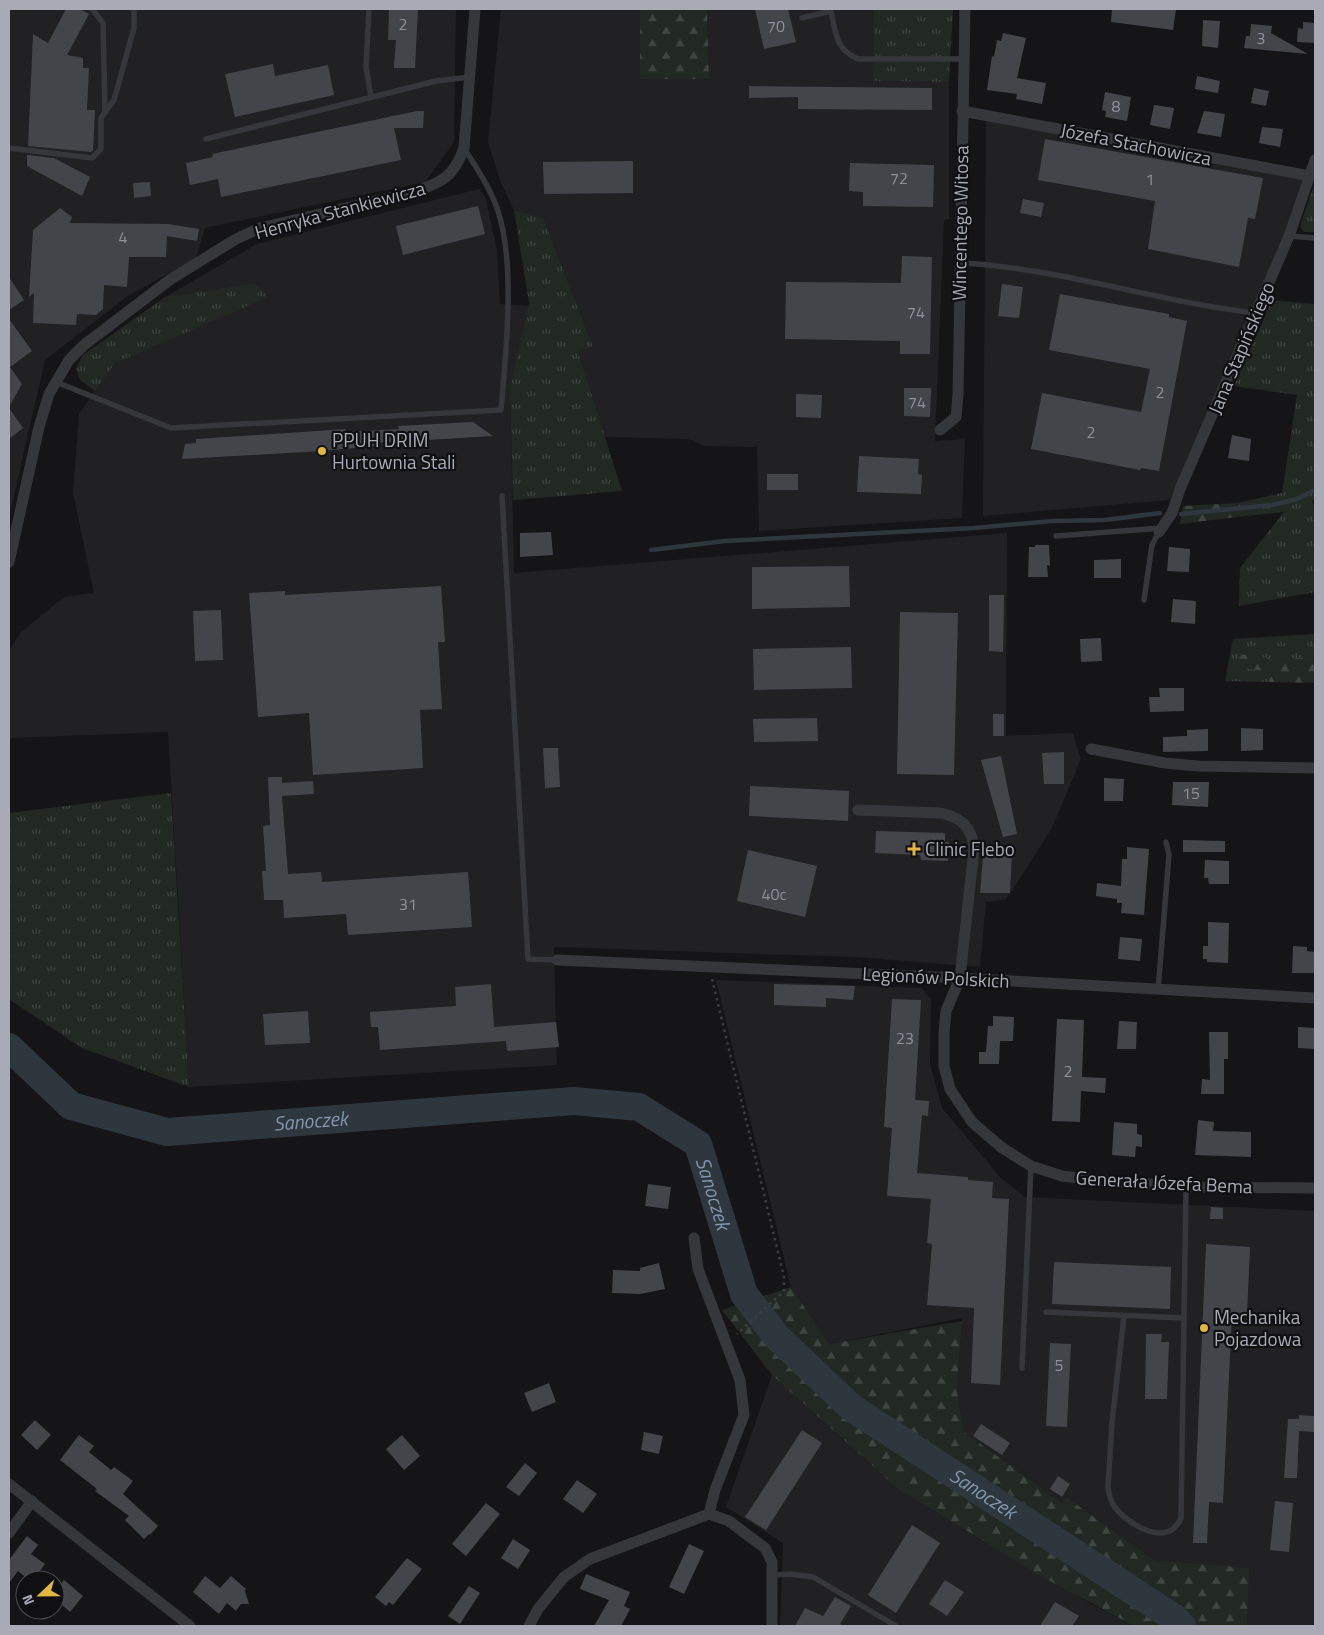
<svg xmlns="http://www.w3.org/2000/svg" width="1324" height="1635" font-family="'Titillium Web',sans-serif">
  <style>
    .built { fill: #212124 }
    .grass { fill: url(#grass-tufts) }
    .forest { fill: url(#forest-firs) }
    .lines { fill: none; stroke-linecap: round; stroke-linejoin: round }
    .stream { stroke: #2f373e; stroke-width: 4.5 }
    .river { stroke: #2f373e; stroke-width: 28 }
    .building { fill: #44454a }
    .path { stroke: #3d3e42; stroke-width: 2.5; stroke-dasharray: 2.5 4; stroke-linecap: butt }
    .lane { stroke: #36373b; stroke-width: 5.5 }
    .street { stroke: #36373b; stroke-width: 11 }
    .poi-dot { fill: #e1b643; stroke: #101012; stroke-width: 2 }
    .labels { text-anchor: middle; stroke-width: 4.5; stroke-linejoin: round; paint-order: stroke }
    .number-label { font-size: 16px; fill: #8f929b }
    .street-label { font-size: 19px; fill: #a8abb6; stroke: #101012 }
    .poi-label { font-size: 19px; fill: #a8abb6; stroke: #101012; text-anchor: start }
    .water-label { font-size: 20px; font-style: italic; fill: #8296ae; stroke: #101012 }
  </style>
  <defs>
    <pattern id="grass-tufts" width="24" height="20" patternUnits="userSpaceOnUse" patternTransform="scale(1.25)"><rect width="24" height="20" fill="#222923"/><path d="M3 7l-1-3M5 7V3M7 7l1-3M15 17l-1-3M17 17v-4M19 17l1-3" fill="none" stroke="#3f4541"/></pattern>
    <pattern id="forest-firs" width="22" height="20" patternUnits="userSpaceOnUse" patternTransform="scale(1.25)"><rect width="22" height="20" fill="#222923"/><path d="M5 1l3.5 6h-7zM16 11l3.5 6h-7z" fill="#3f4541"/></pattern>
  </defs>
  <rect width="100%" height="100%" fill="#151517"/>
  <g class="built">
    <polygon points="9,9 456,9 454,142 425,182 205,228 196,258 128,296 45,360 9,518"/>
    <polygon points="501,9 640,9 640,79 709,79 707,9 874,9 873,81 949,82 949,219 944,220 935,441 965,439 962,518 759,531 757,447 705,446 689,439 605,437 578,351 593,347 543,217 514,210 501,183 488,142"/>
    <polygon points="986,121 1302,180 1284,234 1181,476 1169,500 983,516"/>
    <polygon points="479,189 486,199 497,251 500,304 529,306 510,387 514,573 1007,533 1006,736 1073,733 1081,759 1052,828 1013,889 1005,900 986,902 980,967 856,957 554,947 557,1065 189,1087 168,732 9,738 9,651 21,632 64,597 94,593 73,493 79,414 114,363 267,297 255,283 165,297 257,244"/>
    <polygon points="716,980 921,988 931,999 930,1064 942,1108 1000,1177 1025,1197 1315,1211 1315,1626 1247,1626 1248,1568 1154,1560 1067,1498 1062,1503 964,1432 957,1390 962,1318 829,1344 791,1287"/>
    <polygon points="772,1375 877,1470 1089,1603 1134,1626 780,1626 783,1543 726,1507"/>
  </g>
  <g class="grass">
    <polygon points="874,9 953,9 949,82 873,81"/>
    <polygon points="1315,183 1315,232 1305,232 1301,229 1301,223"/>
    <polygon points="514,210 543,217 593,347 578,351 622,491 513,500 510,387 529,303"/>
    <polygon points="255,283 268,297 115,363 95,391 80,380 76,369 83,355 165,297"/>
    <polygon points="1272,300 1315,304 1315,499 1312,501 1315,508 1315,592 1239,606 1240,568 1284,512 1237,517 1237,503 1282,493 1297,395 1234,386"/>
    <polygon points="1315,634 1315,656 1281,660 1238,655 1266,671 1269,682 1225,681 1233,639"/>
    <polygon points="171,793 189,1087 82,1048 9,999 9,813"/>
  </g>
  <g class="forest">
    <polygon points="640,9 707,9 709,79 640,79"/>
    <polygon points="1237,503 1237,517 1180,524 1183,506"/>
    <polygon points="1238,654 1281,660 1315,656 1315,683 1269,682 1265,671 1243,668"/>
    <polygon points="791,1287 829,1344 962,1321 957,1390 964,1432 1062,1503 1066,1497 1154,1560 1249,1568 1247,1626 1134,1626 1039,1575 896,1487 772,1375 722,1310"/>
  </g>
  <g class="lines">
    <g class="stream">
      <polyline points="1181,514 1272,505 1297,499 1315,490"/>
      <polyline points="651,550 725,541 974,528 1053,521 1105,520 1160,513"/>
    </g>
    <path class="river" id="s1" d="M9 1047 71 1106 167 1132 574 1101 639 1107 698 1144 744 1294 777 1337 852 1408 1173 1617 1182 1626"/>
  </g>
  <g class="building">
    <polygon points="66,9 80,9 89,14 67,55 83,58 83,68 89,68 87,110 95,110 93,150 91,152 28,146 33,34 48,43"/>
    <polygon points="389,9 418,9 415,68 394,68 396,40 388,40"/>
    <polygon points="755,9 788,9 796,42 764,49"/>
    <polygon points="1112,9 1176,9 1173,30 1111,22"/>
    <polygon points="1203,20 1220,21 1218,48 1202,46"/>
    <polygon points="1303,22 1315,23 1315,43 1297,42 1298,28 1303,29"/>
    <polygon points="1251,24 1272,26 1271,33 1308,54 1244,48 1246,36 1250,36"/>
    <polygon points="1003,33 1026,38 1017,78 1046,83 1042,104 1016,99 1017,94 987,90 992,56 994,57 997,40 1001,41"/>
    <polygon points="273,64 275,76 328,65 334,95 235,117 225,74"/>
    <polygon points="1197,76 1220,81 1218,93 1195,89"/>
    <polygon points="749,86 932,88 932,110 798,109 798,97 749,98"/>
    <polygon points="1254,88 1269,91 1266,106 1251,103"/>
    <polygon points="1105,92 1131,97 1127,121 1105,117 1106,111 1102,110"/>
    <polygon points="1154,105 1174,108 1170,129 1150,125"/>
    <polygon points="417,111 424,111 423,128 394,128 401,160 221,197 218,179 190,185 186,163 213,157 212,154"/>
    <polygon points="1204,111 1225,114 1221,137 1197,133"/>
    <polygon points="1262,127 1283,129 1280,147 1259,143"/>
    <polygon points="1045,139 1263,178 1255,219 1248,218 1239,267 1148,249 1155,201 1038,180"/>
    <polygon points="27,155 54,158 90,177 82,196 27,166"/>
    <polygon points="633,161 633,193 544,194 543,162"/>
    <polygon points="850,163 934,165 933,207 863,206 863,192 849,191"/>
    <polygon points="150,182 151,196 134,198 133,183"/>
    <polygon points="1023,199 1044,203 1041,217 1020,213"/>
    <polygon points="478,206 485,234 403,255 396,226"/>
    <polygon points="60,208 72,217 70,223 168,224 199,229 197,241 167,236 166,257 129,257 127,287 104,285 103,309 96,315 77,314 76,325 33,323 34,293 29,297 33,230"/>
    <polygon points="902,256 932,257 930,354 900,354 900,341 785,339 786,282 901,283"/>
    <polygon points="9,277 24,300 9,310"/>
    <polygon points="1002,284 1023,287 1019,318 998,316"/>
    <polygon points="1060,294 1169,314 1169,317 1187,321 1159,471 1141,468 1140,470 1031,449 1042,393 1141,412 1150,369 1049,350"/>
    <polygon points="9,319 32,351 10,367 22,384 9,407"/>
    <polygon points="904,388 931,388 930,417 904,416"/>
    <polygon points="796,394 822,395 821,418 796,417"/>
    <polygon points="9,408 23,428 9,439"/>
    <polygon points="473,422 493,436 376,443 377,446 322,451 182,459 185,444 196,443 196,439 346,429 346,432 399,429 398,426"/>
    <polygon points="1232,435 1251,439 1249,461 1228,458"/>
    <polygon points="859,456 919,459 918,474 922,475 921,494 857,492"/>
    <rect x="767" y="474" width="31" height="16"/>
    <polygon points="551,532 553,555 520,557 520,533"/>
    <polygon points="1035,545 1049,545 1050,566 1047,565 1048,577 1028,577 1029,547 1035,547"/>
    <polygon points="1169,547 1190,549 1189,572 1167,571"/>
    <polygon points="1121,559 1121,578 1094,578 1094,560"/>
    <polygon points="849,566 850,607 752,609 752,567"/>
    <polygon points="441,586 445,642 438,642 442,709 420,710 423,768 313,775 309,713 258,717 249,593 285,591 285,595"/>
    <polygon points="989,595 1004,595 1003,652 989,651"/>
    <polygon points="1173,599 1196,601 1195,624 1171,622"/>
    <polygon points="221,610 223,660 195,661 193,611"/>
    <polygon points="900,612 958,613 954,775 897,774"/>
    <polygon points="1101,638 1102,661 1081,662 1080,639"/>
    <polygon points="851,647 852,688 754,690 753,649"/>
    <polygon points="1159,688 1184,688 1184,711 1150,712 1149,697 1160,697"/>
    <rect x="993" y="714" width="11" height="22"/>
    <polygon points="817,718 818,741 754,742 753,719"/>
    <polygon points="1241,728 1263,729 1263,750 1241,751"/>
    <polygon points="1208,729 1208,751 1163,752 1163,737 1187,736 1187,730"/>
    <polygon points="543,748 558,748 560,787 545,788"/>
    <polygon points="1064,752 1064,784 1044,784 1042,753"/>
    <polygon points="1001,756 1017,834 1003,837 981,760"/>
    <polygon points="268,777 282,777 282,783 313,781 314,794 282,796 288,874 321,872 322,882 468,872 472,927 348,935 346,914 284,918 283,900 264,900 262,871 266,871 263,826 270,825"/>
    <polygon points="1104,778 1124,779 1123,801 1104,801"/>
    <polygon points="1173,782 1209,782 1208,807 1172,805"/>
    <polygon points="750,786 849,791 848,821 749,816"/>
    <polygon points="876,831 945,833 945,842 949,842 948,861 921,860 920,855 875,853"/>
    <polygon points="1183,840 1225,841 1225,852 1183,852"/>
    <polygon points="1127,847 1149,849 1144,915 1121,913 1122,903 1117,903 1117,899 1096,896 1097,883 1121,886 1122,859 1127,859"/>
    <polygon points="748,850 817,866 805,917 737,901"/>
    <polygon points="990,852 1012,853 1010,893 980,893 983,857 989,857"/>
    <polygon points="1205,860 1229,861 1229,884 1209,884 1208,878 1204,878"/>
    <polygon points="1208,922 1229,923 1228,963 1207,962 1207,959 1203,959 1203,946 1208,946"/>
    <polygon points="1120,937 1142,939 1140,961 1118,959"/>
    <polygon points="1293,946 1307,947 1307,951 1315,952 1315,973 1292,973"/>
    <polygon points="491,984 494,1027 556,1022 559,1047 507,1051 506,1041 380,1050 378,1027 371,1027 370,1012 456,1006 455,987"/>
    <polygon points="774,984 855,986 853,1000 826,998 826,1007 774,1005"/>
    <polygon points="892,999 921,1000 915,1100 929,1101 928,1116 922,1115 917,1173 968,1177 968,1180 993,1182 992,1198 1009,1199 1000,1385 971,1383 974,1308 927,1305 932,1244 927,1243 931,1199 887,1196 892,1128 884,1127"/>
    <polygon points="308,1011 310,1043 265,1045 263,1014"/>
    <polygon points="993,1016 1014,1017 1013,1041 1000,1041 999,1064 979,1064 979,1052 986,1052 988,1026 993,1026"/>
    <polygon points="1057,1019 1084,1020 1082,1077 1106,1078 1105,1093 1081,1091 1080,1122 1052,1121"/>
    <polygon points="1119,1021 1137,1022 1136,1049 1117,1049"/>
    <polygon points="1298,1027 1315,1028 1315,1049 1298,1048"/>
    <polygon points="1209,1032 1228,1032 1228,1059 1224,1059 1224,1094 1201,1094 1202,1079 1210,1080"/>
    <polygon points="1198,1120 1214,1122 1213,1131 1251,1132 1251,1157 1195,1155"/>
    <polygon points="1114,1122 1137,1124 1137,1134 1142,1135 1142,1147 1136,1146 1135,1157 1112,1155"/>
    <polygon points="648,1184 671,1187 668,1209 645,1206"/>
    <polygon points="1211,1207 1223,1208 1223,1219 1210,1219"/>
    <polygon points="1206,1244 1250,1247 1247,1314 1232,1313 1223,1503 1209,1502 1207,1543 1193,1543"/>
    <polygon points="1054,1262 1171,1267 1170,1309 1052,1304"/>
    <polygon points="659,1263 665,1289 640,1294 612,1293 613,1270 640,1271 640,1268"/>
    <polygon points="1146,1334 1162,1334 1161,1342 1169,1342 1167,1399 1145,1399"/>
    <polygon points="1050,1343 1071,1344 1067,1427 1046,1426"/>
    <polygon points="549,1383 556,1402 532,1412 524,1393"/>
    <polygon points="1299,1415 1315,1416 1315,1432 1299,1431 1297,1478 1284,1478 1288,1419 1299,1419"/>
    <polygon points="35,1420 51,1435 37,1450 21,1435"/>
    <polygon points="981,1424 1010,1443 1002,1455 973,1436"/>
    <polygon points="802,1430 822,1443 766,1530 745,1517"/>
    <polygon points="644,1432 663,1436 659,1454 641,1450"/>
    <polygon points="79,1435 94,1446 89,1452 111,1470 114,1467 133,1481 123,1494 158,1526 150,1535 149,1534 144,1539 125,1520 129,1516 95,1491 97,1489 60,1460"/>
    <polygon points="402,1435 420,1456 404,1470 386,1449"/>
    <polygon points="525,1463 537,1473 519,1496 506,1487"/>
    <polygon points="1058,1476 1070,1484 1062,1497 1050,1489"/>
    <polygon points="577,1480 597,1494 583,1513 563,1499"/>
    <polygon points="1275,1501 1293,1503 1289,1552 1270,1550"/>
    <polygon points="486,1503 500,1514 466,1556 452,1544"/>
    <polygon points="912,1525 940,1543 896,1613 868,1595"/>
    <polygon points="27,1536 38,1545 31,1554 45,1564 33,1580 29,1580 18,1571 9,1583 9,1560"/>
    <polygon points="513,1539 530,1550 518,1569 501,1558"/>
    <polygon points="689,1544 704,1551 684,1594 669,1587"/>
    <polygon points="407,1558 422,1569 393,1605 389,1602 386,1606 375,1597"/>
    <polygon points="586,1574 630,1592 624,1606 630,1609 621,1626 594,1626 609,1600 580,1589"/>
    <polygon points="205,1576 220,1588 231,1576 246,1589 245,1591 249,1604 241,1604 236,1611 227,1603 219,1614 193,1592"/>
    <polygon points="64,1580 83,1596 70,1612 55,1599 55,1591"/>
    <polygon points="945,1580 964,1592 947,1616 929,1604"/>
    <polygon points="469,1586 480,1593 460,1624 448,1616"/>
    <polygon points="835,1597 851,1606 840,1624 844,1626 795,1626 805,1608 823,1616"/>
    <polygon points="1055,1602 1079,1616 1072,1626 1040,1626"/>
  </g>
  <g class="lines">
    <polyline class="path" points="712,979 784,1277 784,1291 737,1334"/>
    <g class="lane">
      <polyline points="92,9 103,23 105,112"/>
      <polyline points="369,9 366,67 371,97"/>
      <path d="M802 18 831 11C836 33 835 49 858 59H964"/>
      <polyline points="206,139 436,81 470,77"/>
      <polyline points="9,148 92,158 101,149 101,118 114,100 134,28 134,9"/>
      <polyline points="1289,236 1315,238"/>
      <path d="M961 263C1060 268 1157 302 1256 313"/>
      <path d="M56 382 171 428 501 410C506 353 516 261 497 208 489 186 476 167 464 148"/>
      <polyline points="502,496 528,959 557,960"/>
      <polyline points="1056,536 1162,528"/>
      <polyline points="1144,600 1152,545 1159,532"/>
      <polyline points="1158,990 1169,855 1166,842"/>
      <polyline points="1046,1312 1184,1318"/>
      <path d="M1124 1316 1112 1422 1108 1487C1109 1494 1110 1500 1114 1506 1128 1525 1168 1549 1181 1518L1186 1187"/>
      <polyline points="1022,1368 1031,1166"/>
      <polyline points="772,1575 791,1574 813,1577 896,1626"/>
    </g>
    <g class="street">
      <polyline points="962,111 1310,176"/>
      <polyline points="940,430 956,417 958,395 965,9"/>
      <polyline points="1159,532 1172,513 1180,489 1289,236 1315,160"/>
      <path d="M9 562 39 427 49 394 69 360 84 345 171 279 236 239 260 228 414 192C442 182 454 177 464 148L475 9"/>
      <polyline points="1091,749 1165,763 1197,766 1315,768"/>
      <path d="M858 810 941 813C962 818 972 827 974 849L960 978 946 1011 944 1033V1066L950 1089 972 1122 1001 1147 1031 1166 1062 1176 1114 1182 1198 1187 1315 1188"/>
      <polyline points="557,960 960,978 1315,998"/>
      <polyline points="694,1238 698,1269 740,1380 744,1415 715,1490 709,1514"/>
      <polyline points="9,1484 190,1626"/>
      <polyline points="9,1533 32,1501"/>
      <polyline points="529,1626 538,1609 564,1577 590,1559 709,1514 729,1521 765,1548 772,1562 772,1626"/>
    </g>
  </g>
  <g class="poi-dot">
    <circle cx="322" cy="451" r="5"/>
    <path d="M911.5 841.5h5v5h5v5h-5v5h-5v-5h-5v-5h5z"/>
    <circle cx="1204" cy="1328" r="5"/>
  </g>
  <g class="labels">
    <g class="number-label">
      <text x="403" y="30">2</text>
      <text x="776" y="32">70</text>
      <text x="1261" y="44">3</text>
      <text x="1116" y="112">8</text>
      <text x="899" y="184">72</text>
      <text x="1150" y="185">1</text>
      <text x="123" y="243">4</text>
      <text x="916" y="318">74</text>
      <text x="1160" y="398">2</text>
      <text x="917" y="408">74</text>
      <text x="1091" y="438">2</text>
      <text x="1191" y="799">15</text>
      <text x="774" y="900">40c</text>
      <text x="408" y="910">31</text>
      <text x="905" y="1044">23</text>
      <text x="1068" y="1077">2</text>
      <text x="1059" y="1371">5</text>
    </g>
    <g class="street-label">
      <text transform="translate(1136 144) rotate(11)" y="7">Józefa Stachowicza</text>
      <text transform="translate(340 210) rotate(-15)" y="7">Henryka Stankiewicza</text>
      <text transform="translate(960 223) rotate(-89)" y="7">Wincentego Witosa</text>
      <text transform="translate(1241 348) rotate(-67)" y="7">Jana Stapińskiego</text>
      <text transform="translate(936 977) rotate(3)" y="7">Legionów Polskich</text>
      <text transform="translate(1164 1182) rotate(3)" y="7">Generała Józefa Bema</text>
    </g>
    <g class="poi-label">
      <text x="332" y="447">PPUH DRIM<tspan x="332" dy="22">Hurtownia Stali</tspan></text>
      <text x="925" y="856">Clinic Flebo</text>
      <text x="1214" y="1324">Mechanika<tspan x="1214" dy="22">Pojazdowa</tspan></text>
    </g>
    <g class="water-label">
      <text dy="7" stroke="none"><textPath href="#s1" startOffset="329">Sanoczek</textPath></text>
      <text dy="7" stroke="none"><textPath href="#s1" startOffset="780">Sanoczek</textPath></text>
      <text dy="7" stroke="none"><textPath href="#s1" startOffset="1199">Sanoczek</textPath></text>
    </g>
  </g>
  <rect width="1324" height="1635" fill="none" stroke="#a8abb6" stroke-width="20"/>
  <g transform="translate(40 1595) rotate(248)"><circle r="24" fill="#101012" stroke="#4d4e54"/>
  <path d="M0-4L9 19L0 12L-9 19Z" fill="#e1b643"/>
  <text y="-8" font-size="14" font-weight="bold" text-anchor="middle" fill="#a8abb6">N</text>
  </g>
</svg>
